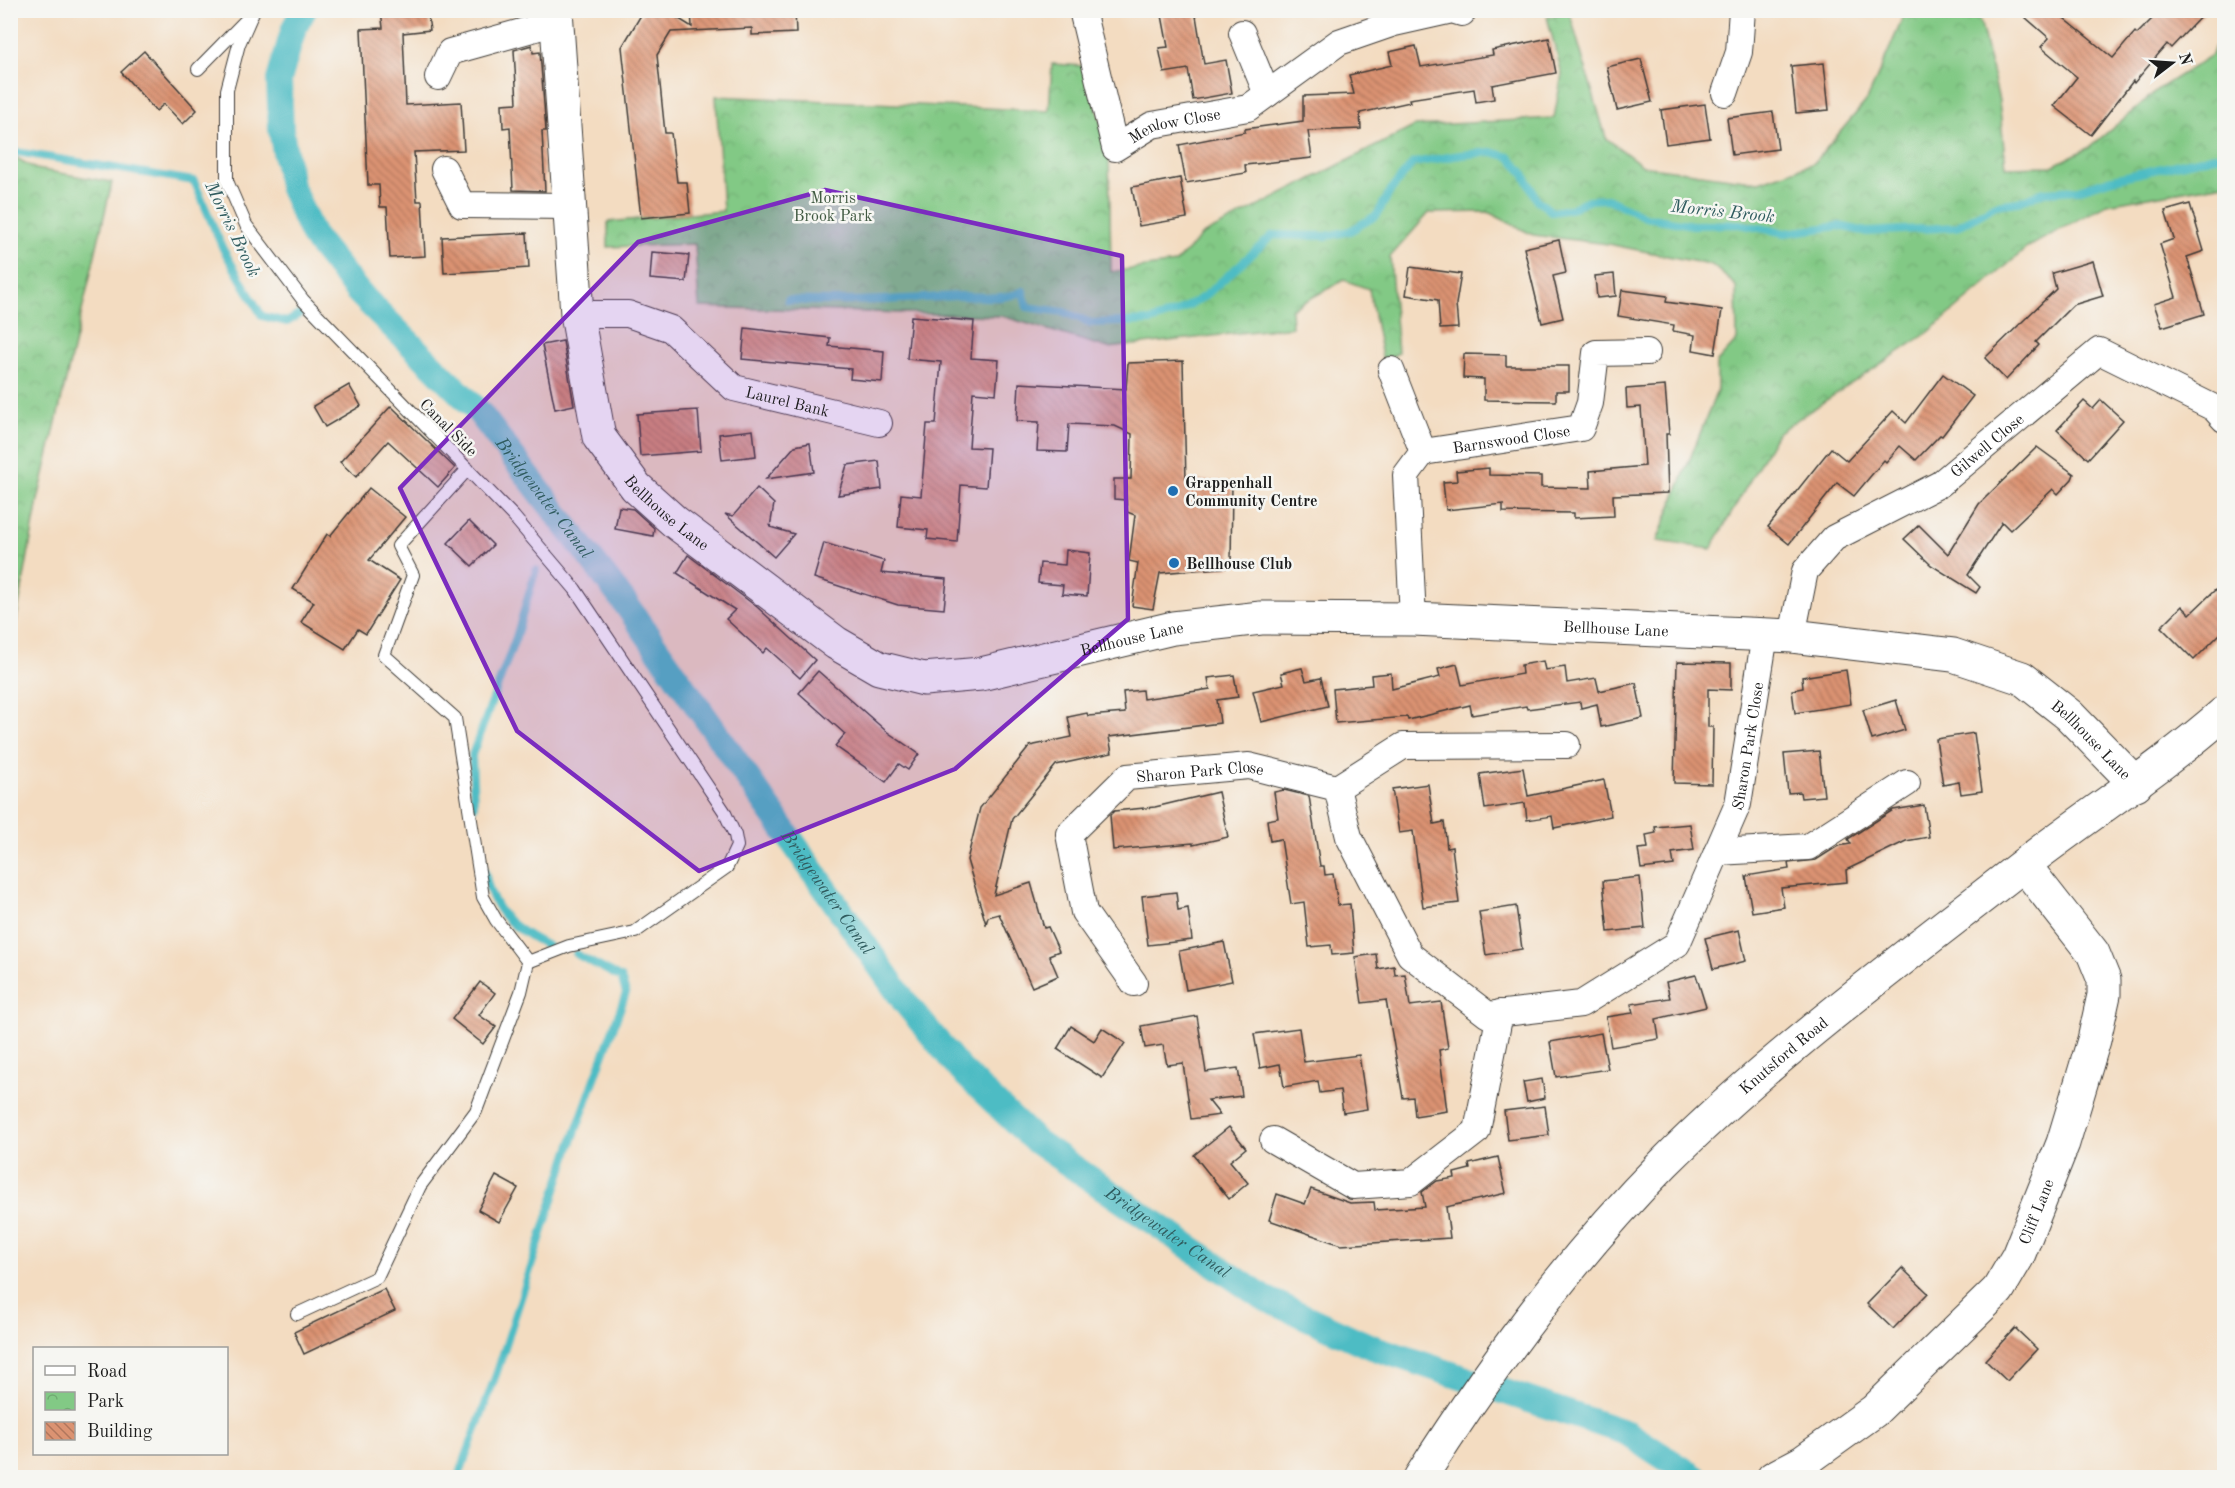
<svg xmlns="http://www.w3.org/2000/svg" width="2235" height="1488" font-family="'Old Standard TT',serif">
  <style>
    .park { fill: url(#park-crowns); stroke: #4f7250; stroke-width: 1.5 }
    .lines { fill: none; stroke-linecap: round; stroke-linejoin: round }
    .stream { stroke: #4ebcc4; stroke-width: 8 }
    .canal { stroke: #4ebcc4; stroke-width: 26 }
    .building { fill: url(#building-back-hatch) }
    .lane-casing { stroke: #3c3935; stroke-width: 14 }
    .street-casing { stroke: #3c3935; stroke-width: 28 }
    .secondary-casing { stroke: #3c3935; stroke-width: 35 }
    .highway-casing { stroke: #3c3935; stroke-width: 35 }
    .lane { stroke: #fff; stroke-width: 12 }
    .street { stroke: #fff; stroke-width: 26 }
    .secondary { stroke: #fff; stroke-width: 33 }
    .highway { stroke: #fff; stroke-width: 33 }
    .marked { fill: #7b2cbf; fill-opacity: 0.2; stroke: #7b2cbf; stroke-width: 4.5; stroke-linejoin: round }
    .poi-dot { fill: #1f6fb2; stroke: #f6f6f2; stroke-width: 2 }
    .labels { text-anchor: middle; stroke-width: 5; stroke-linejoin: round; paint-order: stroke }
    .street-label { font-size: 16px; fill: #1c1c1c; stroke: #f6f6f2 }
    .park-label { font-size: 16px; fill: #405941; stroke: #f6f6f2 }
    .poi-label { font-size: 16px; font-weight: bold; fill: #1c1c1c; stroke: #f6f6f2; text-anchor: start }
    .water-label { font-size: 18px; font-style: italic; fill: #305c5f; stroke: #f6f6f2 }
  </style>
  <defs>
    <pattern id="park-crowns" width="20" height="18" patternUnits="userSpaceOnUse" patternTransform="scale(1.5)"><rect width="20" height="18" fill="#82c985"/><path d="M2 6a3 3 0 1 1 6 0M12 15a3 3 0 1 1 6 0" fill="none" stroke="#70ac72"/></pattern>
    <pattern id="building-back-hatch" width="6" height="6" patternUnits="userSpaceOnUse" patternTransform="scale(1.5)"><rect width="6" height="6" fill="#db9372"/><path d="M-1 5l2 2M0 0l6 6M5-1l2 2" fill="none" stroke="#b1775d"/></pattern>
  </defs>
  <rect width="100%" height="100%" fill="#f6f6f2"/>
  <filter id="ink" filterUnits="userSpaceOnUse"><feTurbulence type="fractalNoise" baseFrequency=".0167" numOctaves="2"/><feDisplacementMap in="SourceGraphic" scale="12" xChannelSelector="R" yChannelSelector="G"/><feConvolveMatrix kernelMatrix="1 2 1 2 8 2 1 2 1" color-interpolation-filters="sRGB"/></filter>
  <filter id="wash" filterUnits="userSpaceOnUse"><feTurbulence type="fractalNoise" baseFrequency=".008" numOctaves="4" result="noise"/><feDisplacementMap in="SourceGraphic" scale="24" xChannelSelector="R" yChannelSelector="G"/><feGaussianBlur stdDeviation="1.35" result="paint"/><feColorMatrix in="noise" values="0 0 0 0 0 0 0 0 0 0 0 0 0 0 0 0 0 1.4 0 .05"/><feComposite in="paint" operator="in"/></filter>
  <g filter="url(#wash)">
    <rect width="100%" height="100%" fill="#f3dcc1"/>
    <g class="park">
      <polygon points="1569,11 1606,138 1643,166 1759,182 1814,163 1867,100 1906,11 1978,11 1999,101 2006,167 2052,166 2090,147 2160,88 2212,55 2220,32 2224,32 2224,184 2107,204 2028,247 1929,332 1777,433 1711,549 1657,541 1717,391 1717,362 1737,340 1736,286 1712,265 1608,244 1533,235 1488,212 1429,213 1390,257 1398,353 1383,362 1369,289 1344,280 1291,309 1292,327 1108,348 1002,316 699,307 695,244 608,247 608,222 723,211 716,96 1049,111 1052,64 1085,66 1109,152 1111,272 1175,263 1202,235 1415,126 1554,118 1562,74 1547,17"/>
      <polygon points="11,155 36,169 112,182 38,500 11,650"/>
    </g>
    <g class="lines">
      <g class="stream">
        <polyline points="10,151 194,181 223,249 262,316 287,322 305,311"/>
        <path d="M788 300C844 303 899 300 955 296 979 295 1001 302 1023 291L1027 307 1064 312 1091 323 1151 321 1177 312 1205 296 1273 235 1327 236 1350 231 1377 215 1391 190 1413 163 1460 155 1491 152 1510 157 1524 174 1537 200 1552 212 1570 209 1588 200 1608 199 1645 217 1693 225 1739 224 1785 233 1839 226 1867 232 1956 227 1996 205 2018 202 2044 192 2078 190 2109 180 2224 154"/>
        <polyline points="474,806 472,755 516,637 536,570"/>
        <path d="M485 871C492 913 512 928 548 946"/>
        <polyline points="458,1478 497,1372 569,1150 626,993 621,978 576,954"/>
      </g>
      <path class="canal" id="s1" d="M304 10 294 28 279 80 281 130 291 186 313 236 359 293 478 411 625 603 904 1001 959 1068 1034 1140 1262 1297 1369 1346 1627 1433 1696 1478"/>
    </g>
    <g id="blocks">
      <g class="building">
        <polygon points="381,10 427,10 430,30 403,33 406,105 461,102 464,150 414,152 417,201 422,201 425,256 390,258 387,207 380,207 379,185 368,185 361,29 383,28"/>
        <polygon points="644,10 665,10 692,27 691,10 795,10 796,33 752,35 752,28 671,32 657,55 665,133 671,133 677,182 687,182 690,213 641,218 622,47"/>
        <polygon points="1161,10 1195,10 1204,64 1226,60 1232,93 1193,100 1188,69 1164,73 1159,48 1168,47"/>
        <polygon points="2017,10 2054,10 2113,58 2135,32 2137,34 2161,10 2207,10 2171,48 2167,44 2134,83 2133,81 2091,135 2054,106 2077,77 2041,47 2049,38"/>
        <polygon points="1549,38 1556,73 1492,85 1494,99 1476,102 1474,89 1409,99 1410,102 1360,113 1361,129 1308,131 1312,158 1245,165 1246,173 1186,183 1179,145 1245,132 1245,129 1303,121 1303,96 1354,94 1349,75 1392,65 1389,52 1416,46 1421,67 1493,55 1492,50"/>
        <polygon points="532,45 533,53 540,52 546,131 542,131 545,191 513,190 510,127 503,128 502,104 517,103 514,50"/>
        <polygon points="144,51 197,110 183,124 164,104 156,111 121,72"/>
        <polygon points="1641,59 1652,102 1617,110 1607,67"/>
        <polygon points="1824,63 1829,110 1796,113 1791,66"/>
        <polygon points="1705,104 1710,138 1666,144 1661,110"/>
        <polygon points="1773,112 1778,149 1732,155 1727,118"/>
        <polygon points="1180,178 1187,218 1139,226 1132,187"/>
        <polygon points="2190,204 2204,251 2187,257 2204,314 2162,327 2154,304 2176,297 2160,244 2174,239 2165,211"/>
        <polygon points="527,233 529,268 444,273 442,237"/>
        <polygon points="1559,240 1566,273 1553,276 1563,318 1542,323 1524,248"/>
        <polygon points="652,252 689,255 686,282 650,279"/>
        <polygon points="2093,261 2103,296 2073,305 2036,342 2039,345 2006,380 1985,358 2056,289 2052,273"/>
        <polygon points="1410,267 1461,274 1456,304 1458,328 1440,329 1438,300 1406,295"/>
        <polygon points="1614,274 1616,296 1597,298 1595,276"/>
        <polygon points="1622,290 1667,296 1666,302 1722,310 1715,354 1693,350 1695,335 1673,331 1674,325 1618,316"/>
        <polygon points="911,316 974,321 971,358 999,360 996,394 973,392 969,447 989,448 986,487 961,485 957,542 927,539 928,530 898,527 901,494 921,496 927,424 936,424 941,362 907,359"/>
        <polygon points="745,328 830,338 829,346 884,351 882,382 850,379 851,369 742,359"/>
        <polygon points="563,341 574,405 555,409 542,345"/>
        <polygon points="1464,354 1506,355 1506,366 1569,366 1569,391 1556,391 1556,401 1484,400 1484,379 1463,378"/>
        <polygon points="1183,361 1186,480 1232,482 1231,567 1160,573 1153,609 1132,606 1138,563 1129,561 1135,515 1127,512 1126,500 1114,499 1114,479 1131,479 1132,434 1115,426 1069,424 1067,452 1037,451 1039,422 1017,421 1019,383 1126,389 1128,363"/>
        <polygon points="1943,374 1973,396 1942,436 1940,435 1916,460 1900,446 1886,462 1884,460 1854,496 1837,483 1789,544 1768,527 1831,448 1847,461 1893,411 1906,423"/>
        <polygon points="349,385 361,406 325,427 313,406"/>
        <polygon points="1665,386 1669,434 1666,434 1668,493 1613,495 1614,516 1574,518 1574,513 1503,512 1503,504 1446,510 1443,482 1457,481 1456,471 1489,468 1489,475 1541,476 1541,487 1591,488 1590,471 1645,466 1641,407 1627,408 1626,389"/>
        <polygon points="2101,400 2123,420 2088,459 2057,430 2084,401 2093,409"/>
        <polygon points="391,406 455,468 438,487 388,441 356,477 340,462"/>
        <polygon points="698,410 701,451 640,456 637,414"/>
        <polygon points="753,430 756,456 722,460 719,434"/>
        <polygon points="810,443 814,472 766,479 795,446"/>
        <polygon points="2037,447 2074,474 2072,479 2058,494 2053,489 2010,530 2002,522 1968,575 1980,587 1976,593 1931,565 1904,539 1919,525 1948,554 1979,504"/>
        <polygon points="879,461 882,489 838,495 847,465"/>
        <polygon points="369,488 405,517 369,560 400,580 366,634 358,629 345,649 301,622 314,602 293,589 327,534 330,536"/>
        <polygon points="757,488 774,504 770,527 794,534 774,557 725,514 733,516"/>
        <polygon points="619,507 633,509 654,528 653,536 615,529"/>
        <polygon points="469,521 493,545 472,566 448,543"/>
        <polygon points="824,543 884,561 881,573 947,579 944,609 898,605 814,578"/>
        <polygon points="1066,550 1090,553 1087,596 1062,594 1063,585 1038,583 1040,563 1065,565"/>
        <polygon points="688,555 757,607 815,660 800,678 767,648 763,653 726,619 735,610 677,573"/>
        <polygon points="2215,590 2224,600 2224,630 2194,660 2161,627 2182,606 2190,614"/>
        <polygon points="1543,661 1545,670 1565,667 1567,683 1596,678 1599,691 1636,683 1643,718 1601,727 1597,704 1581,708 1580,702 1527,709 1526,706 1472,715 1470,705 1408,720 1407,717 1336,723 1333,689 1372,685 1371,675 1391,673 1392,689 1440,677 1438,669 1457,664 1462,685 1522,674 1521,665"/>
        <polygon points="1677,662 1731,663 1731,690 1708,689 1708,727 1713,727 1712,784 1674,783"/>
        <polygon points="1302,668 1306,681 1321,678 1328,706 1261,722 1253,691 1284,684 1281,673"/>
        <polygon points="1846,670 1851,704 1795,713 1792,690 1803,688 1802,677"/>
        <polygon points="818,671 886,731 919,754 908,770 899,764 886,782 835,746 845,734 799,693"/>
        <polygon points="1234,675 1238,697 1217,700 1220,723 1109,737 1112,753 1056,765 1012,819 994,895 1031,883 1044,928 1048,927 1059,951 1049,955 1058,976 1032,987 999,914 988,917 986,924 967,860 980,808 1030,746 1072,737 1068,717 1087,713 1088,716 1125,713 1123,692 1142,690 1143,699 1210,689 1208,678"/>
        <polygon points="1896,700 1905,730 1872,740 1863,710"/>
        <polygon points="1974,733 1982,791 1961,794 1959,782 1943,785 1936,739"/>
        <polygon points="1819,751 1824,796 1801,798 1800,792 1788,793 1784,754"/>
        <polygon points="1523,768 1528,796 1604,780 1611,816 1554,828 1552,816 1527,820 1525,803 1485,809 1480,774"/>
        <polygon points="1428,784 1434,824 1444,822 1447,848 1452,847 1459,903 1423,907 1413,831 1399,833 1392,789"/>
        <polygon points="1284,790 1309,796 1320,866 1324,866 1325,875 1333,874 1338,905 1350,904 1354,953 1332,955 1331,945 1309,947 1304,902 1291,904 1281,839 1270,841 1267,820 1278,818 1274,792"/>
        <polygon points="1218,792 1228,837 1193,845 1193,843 1113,850 1110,815 1114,811 1155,807"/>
        <polygon points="1924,805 1929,837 1906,841 1846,870 1847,882 1781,888 1784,907 1752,912 1746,876 1789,869 1788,863 1816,860 1838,846 1851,844 1848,839 1893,810"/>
        <polygon points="1690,824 1694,850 1672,853 1674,865 1641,869 1638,849 1648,848 1646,835 1656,833 1655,827"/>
        <polygon points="1640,877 1645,928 1608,932 1603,881"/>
        <polygon points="1176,892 1178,910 1188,908 1192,940 1148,945 1142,896"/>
        <polygon points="1516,906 1522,949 1486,955 1479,912"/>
        <polygon points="1739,930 1746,961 1713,969 1705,938"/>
        <polygon points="1224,942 1232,981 1186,990 1179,951"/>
        <polygon points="1376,954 1378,969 1394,966 1395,975 1405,974 1410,1006 1441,1002 1448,1048 1439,1050 1447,1111 1415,1116 1413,1097 1403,1098 1386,1000 1362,1003 1355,957"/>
        <polygon points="1696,975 1706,1007 1656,1019 1659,1039 1611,1047 1606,1017 1633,1013 1631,1004 1670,998 1666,982"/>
        <polygon points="480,982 495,993 479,1015 496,1027 483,1044 452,1019"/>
        <polygon points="1197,1016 1206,1072 1238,1068 1242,1096 1208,1100 1220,1115 1191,1119 1183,1063 1167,1065 1163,1045 1145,1048 1141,1026"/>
        <polygon points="1071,1026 1094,1041 1102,1028 1125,1043 1102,1078 1057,1049"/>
        <polygon points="1299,1028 1304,1062 1359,1055 1367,1109 1343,1113 1340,1090 1320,1093 1318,1081 1284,1087 1280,1064 1260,1068 1254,1034"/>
        <polygon points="1601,1033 1608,1069 1556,1077 1550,1042"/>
        <polygon points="1542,1079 1545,1098 1527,1102 1523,1082"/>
        <polygon points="1545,1106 1549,1135 1508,1140 1504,1111"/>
        <polygon points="1229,1127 1246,1148 1230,1161 1248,1183 1229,1199 1194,1155"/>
        <polygon points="1498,1157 1506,1193 1446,1207 1450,1238 1341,1245 1269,1220 1277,1194 1305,1204 1311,1189 1350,1203 1374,1202 1375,1210 1425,1207 1422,1192 1437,1181 1455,1178 1454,1173 1470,1169 1469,1164"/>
        <polygon points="496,1176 518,1188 499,1222 478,1210"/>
        <polygon points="1902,1268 1928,1293 1893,1329 1867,1304"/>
        <polygon points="384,1289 395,1311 304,1354 294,1332"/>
        <polygon points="2015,1328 2037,1349 2007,1381 1985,1360"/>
      </g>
    </g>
  </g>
  <g filter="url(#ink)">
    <use href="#blocks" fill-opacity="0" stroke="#3c3935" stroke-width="1.5"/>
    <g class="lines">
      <g class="lane-casing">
        <g id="lane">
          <polyline points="254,10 239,44 227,90 227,181 246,225 303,300 514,517 575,589 724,811 735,835 737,846 727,867 635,932 569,946 528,962"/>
          <polyline points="198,69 249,17"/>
          <polyline points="468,469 398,546 413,575 384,655 455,718 483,897 496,920 528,962"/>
          <polyline points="297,1314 377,1277 420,1186 476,1111 521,992 528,962"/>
        </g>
      </g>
      <g class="street-casing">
        <g id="street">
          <path id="s2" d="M1082 10 1115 148 1152 125 1248 108 1339 42 1394 23 1452 10 1462 13"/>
          <polyline points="1242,33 1267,94"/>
          <polyline points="438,77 450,52 557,22"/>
          <polyline points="1725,93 1739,52 1742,10"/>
          <polyline points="444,169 462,205 569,206"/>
          <path id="s3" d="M577 314H628L671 329 734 388 879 423"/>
          <polyline points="1391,370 1423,452"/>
          <path id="s4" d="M1413 619 1406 475 1423 452 1581 428 1590 403 1596 353 1647 352"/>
          <path id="s5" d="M1792 636 1805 571 1834 538 1940 484 2099 351 2214 408 2224 419"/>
          <polyline points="1337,788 1403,746 1567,745"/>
          <polyline points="1717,852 1808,847 1907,783"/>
          <path id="s6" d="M1134 983 1084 912 1069 834 1127 777 1249 766 1337 788 1349 837 1410 955 1488 1015 1581 1004 1677 944 1738 804 1765 635"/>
          <polyline points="1273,1140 1353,1186 1411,1182 1477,1131 1500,1013"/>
        </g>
      </g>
      <g class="secondary-casing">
        <g id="secondary">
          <path id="s7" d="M556 10 577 314 599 437 636 487 675 522 836 643 879 668 924 679 981 674 1173 628 1261 618 1413 619 1792 636 1953 655 2022 678 2069 715 2136 784"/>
          <path id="s8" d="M1773 1478 1803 1462 1874 1411 1998 1290 2018 1256 2063 1143 2094 1040 2104 995V980L2093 953 2024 865"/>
        </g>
      </g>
      <g class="highway-casing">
        <g id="highway">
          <path id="s9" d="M1420 1478C1491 1366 1571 1257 1664 1163 1772 1055 1898 963 2018 869 2086 816 2159 770 2224 713"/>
        </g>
      </g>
      <use href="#lane" class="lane"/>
      <use href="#street" class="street"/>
      <use href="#secondary" class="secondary"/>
      <use href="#highway" class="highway"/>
    </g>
  </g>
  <path class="marked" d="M825 190 1122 256 1128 619 955 769 699 871 517 731 400 488 638 242Z"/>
  <g class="poi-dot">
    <circle cx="1173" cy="491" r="6"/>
    <circle cx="1174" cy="563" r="6"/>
  </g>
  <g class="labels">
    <g class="street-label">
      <text dy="6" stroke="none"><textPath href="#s2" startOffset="207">Menlow Close</textPath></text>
      <text dy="6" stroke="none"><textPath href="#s3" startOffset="238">Laurel Bank</textPath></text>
      <text transform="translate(449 427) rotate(45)" y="6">Canal Side</text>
      <text dy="6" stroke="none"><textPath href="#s4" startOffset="262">Barnswood Close</textPath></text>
      <text dy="6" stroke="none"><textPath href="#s5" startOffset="290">Gilwell Close</textPath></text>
      <text dy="6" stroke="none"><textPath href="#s7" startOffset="532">Bellhouse Lane</textPath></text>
      <text dy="6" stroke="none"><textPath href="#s7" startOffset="1540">Bellhouse Lane</textPath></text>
      <text dy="6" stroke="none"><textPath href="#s7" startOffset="1054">Bellhouse Lane</textPath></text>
      <text dy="6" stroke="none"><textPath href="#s7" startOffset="2044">Bellhouse Lane</textPath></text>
      <text dy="6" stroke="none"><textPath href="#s6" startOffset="1161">Sharon Park Close</textPath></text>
      <text dy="6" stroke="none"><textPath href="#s6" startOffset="321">Sharon Park Close</textPath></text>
      <text dy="6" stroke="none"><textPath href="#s9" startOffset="560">Knutsford Road</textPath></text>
      <text dy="6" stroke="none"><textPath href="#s8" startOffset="382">Cliff Lane</textPath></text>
    </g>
    <g class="park-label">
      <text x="833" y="203">Morris<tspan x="833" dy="18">Brook Park</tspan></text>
    </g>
    <g class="poi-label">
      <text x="1185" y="488">Grappenhall<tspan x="1185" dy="18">Community Centre</tspan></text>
      <text x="1186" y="569">Bellhouse Club</text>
    </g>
    <g class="water-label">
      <text transform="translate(1723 211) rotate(6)" y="6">Morris Brook</text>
      <text transform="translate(233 229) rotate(64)" y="6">Morris Brook</text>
      <text dy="6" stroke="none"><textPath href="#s1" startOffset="586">Bridgewater Canal</textPath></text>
      <text dy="6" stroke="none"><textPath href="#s1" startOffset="1072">Bridgewater Canal</textPath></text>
      <text dy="6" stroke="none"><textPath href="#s1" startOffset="1558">Bridgewater Canal</textPath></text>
    </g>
  </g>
  <rect width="2235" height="1488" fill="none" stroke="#f6f6f2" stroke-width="36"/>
  <rect x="33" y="1347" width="195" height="108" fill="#f6f6f2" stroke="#9f9f9c" stroke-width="1.5"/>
  <rect x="45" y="1366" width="30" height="9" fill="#ffffff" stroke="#9f9f9c" stroke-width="1.5"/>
  <text x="87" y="1377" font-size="18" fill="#1c1c1c">Road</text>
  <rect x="45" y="1392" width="30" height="18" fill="url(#park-crowns)" stroke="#9f9f9c" stroke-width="1.5"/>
  <text x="87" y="1407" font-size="18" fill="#1c1c1c">Park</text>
  <rect x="45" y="1422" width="30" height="18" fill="url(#building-back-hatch)" stroke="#9f9f9c" stroke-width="1.5"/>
  <text x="87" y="1437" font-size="18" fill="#1c1c1c">Building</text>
  <g transform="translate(2172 63) rotate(73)" stroke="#f6f6f2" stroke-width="4.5" paint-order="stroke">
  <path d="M0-4.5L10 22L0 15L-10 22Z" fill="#1c1c1c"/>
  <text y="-9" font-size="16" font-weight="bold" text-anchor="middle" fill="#1c1c1c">N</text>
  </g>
</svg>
